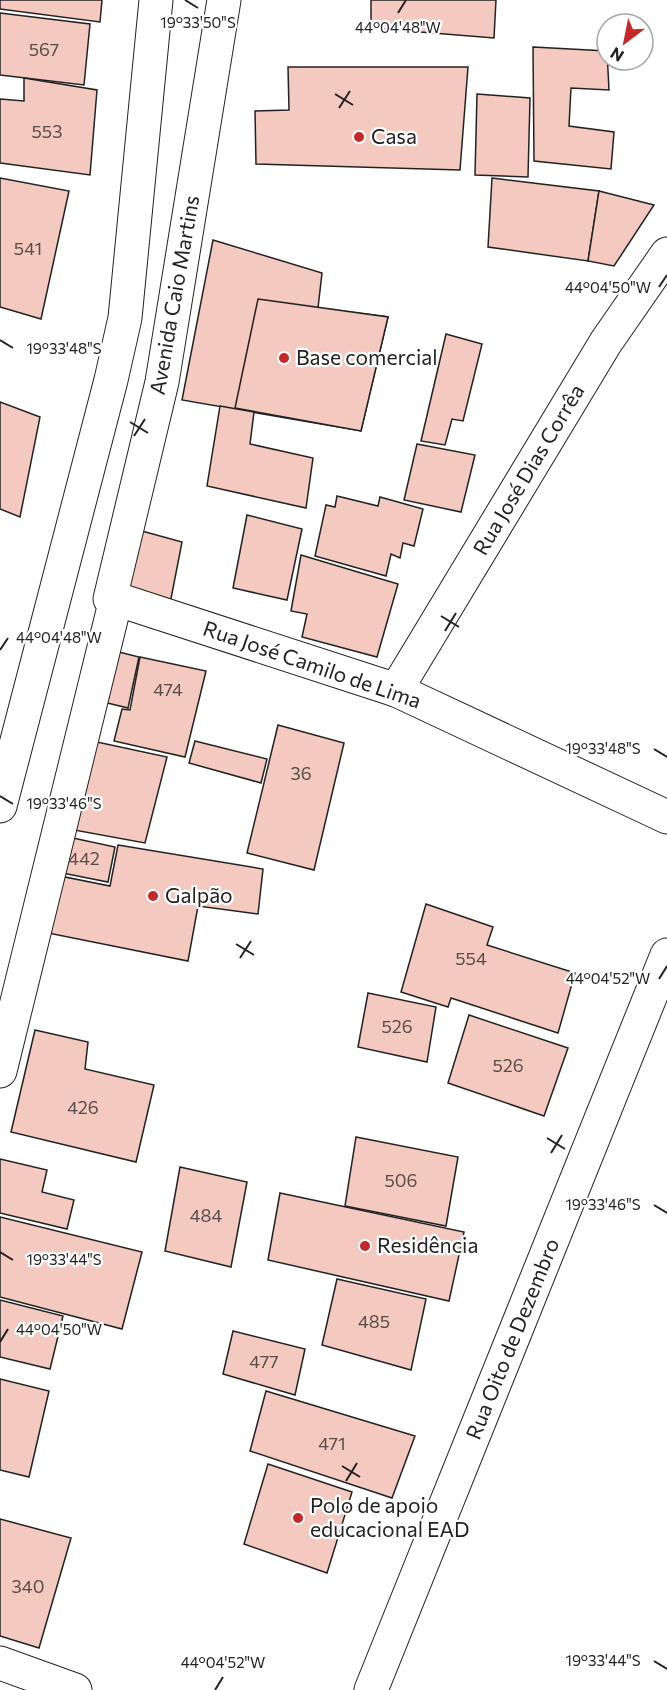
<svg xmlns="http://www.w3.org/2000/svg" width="667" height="1690" font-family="Commissioner,sans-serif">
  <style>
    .building { fill: #f3c9c0; stroke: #222; stroke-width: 1.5 }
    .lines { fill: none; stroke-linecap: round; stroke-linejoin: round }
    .minor-casing { stroke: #222; stroke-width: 35 }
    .secondary-casing { stroke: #222; stroke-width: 35 }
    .minor { stroke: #fff; stroke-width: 33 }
    .secondary { stroke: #fff; stroke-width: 33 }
    .ticks { fill: none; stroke: #222; stroke-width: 2 }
    .poi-dot { fill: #c62828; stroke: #fff; stroke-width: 2 }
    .labels { text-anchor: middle; stroke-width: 4.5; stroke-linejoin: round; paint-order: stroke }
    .number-label { font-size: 18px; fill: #564c4a }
    .poi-label { font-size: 21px; fill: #222; stroke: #fff; text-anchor: start }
    .street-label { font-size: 21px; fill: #222; stroke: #fff }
    .ticks-label { font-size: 15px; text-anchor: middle; fill: #222; stroke: #fff; stroke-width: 4.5; stroke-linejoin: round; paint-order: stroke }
  </style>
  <rect width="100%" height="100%" fill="#fff"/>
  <g class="building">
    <polygon points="0,0 102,0 100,22 0,9"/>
    <polygon points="371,0 496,0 494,38 371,28"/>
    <polygon points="0,13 90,24 84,85 0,75"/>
    <polygon points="533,47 607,51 609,90 571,88 569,126 614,132 611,169 534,161"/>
    <polygon points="288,67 468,67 460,170 256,164 255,111 289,110"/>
    <polygon points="24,78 97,90 90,175 0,163 0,99 24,101"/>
    <polygon points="477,94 530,98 528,177 475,175"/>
    <polygon points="0,178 69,191 41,319 0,307"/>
    <polygon points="492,178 599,191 588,261 488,247"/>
    <polygon points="599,191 654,205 614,266 588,261"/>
    <polygon points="213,240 322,273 318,308 388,317 361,431 182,400"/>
    <polygon points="258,299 388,317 361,431 235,408"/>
    <polygon points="446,334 482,344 463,421 452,419 445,445 421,441"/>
    <polygon points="0,402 40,417 20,517 0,509"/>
    <polygon points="220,406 254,412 250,444 313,458 306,508 207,486"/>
    <polygon points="417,444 475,455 461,512 404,500"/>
    <polygon points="337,496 378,506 380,497 423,509 414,546 403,543 400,558 391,554 386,576 315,556 326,505 335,507"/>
    <polygon points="247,515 302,529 287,600 233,588"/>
    <polygon points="131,528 182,542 168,614 116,599"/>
    <polygon points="301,555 398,584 377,657 302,637 307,614 291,611"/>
    <polygon points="107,649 139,657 128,708 95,700"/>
    <polygon points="140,657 206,671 185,757 114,741 122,709 130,710"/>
    <polygon points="278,725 344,743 314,870 247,853"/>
    <polygon points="83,739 167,757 145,843 63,828"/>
    <polygon points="195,741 267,759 261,783 189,763"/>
    <polygon points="59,835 115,847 108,882 52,871"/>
    <polygon points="118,845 263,869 258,914 198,906 188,961 38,931 50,874 110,886"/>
    <polygon points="426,904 493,927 487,945 575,973 558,1033 451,998 448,1007 401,992"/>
    <polygon points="368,993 436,1007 427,1062 358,1047"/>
    <polygon points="469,1015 568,1048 544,1116 448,1083"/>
    <polygon points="35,1030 88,1042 85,1069 154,1085 136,1162 11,1132"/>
    <polygon points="356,1137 458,1157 446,1226 345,1206"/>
    <polygon points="0,1159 47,1170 42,1192 74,1200 67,1229 0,1213"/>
    <polygon points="180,1167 247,1182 231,1267 165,1251"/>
    <polygon points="280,1193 464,1232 449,1301 268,1260"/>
    <polygon points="0,1217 142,1252 122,1329 0,1297"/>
    <polygon points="337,1279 426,1299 411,1370 322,1345"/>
    <polygon points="0,1300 63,1316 50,1369 0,1357"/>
    <polygon points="233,1331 305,1349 295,1395 223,1374"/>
    <polygon points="0,1379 49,1391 29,1477 0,1470"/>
    <polygon points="266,1391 415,1436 392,1498 250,1451"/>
    <polygon points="268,1464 352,1492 327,1573 244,1544"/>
    <polygon points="0,1519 71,1538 39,1648 0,1636"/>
  </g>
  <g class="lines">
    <g class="minor-casing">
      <g id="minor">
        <polyline points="116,599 396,690 667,817"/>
        <polyline points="396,690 606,342 667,254"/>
        <polyline points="0,1663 75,1690"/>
        <polyline points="371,1690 667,955"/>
      </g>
    </g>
    <g class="secondary-casing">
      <g id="secondary">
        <polyline points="0,806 111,380 125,318 156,0"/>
        <polyline points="0,1071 116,599 110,599 162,382 224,0"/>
      </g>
    </g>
    <use href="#minor" class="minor"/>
    <use href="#secondary" class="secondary"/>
  </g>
  <path class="ticks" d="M185 0 198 8M398 13 406 0M335 94 353 105M339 108 350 91M659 287 667 275M0 340 13 348M130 422 148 433M134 436 145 419M441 616 459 627M445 631 456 613M0 650 8 638M654 749 667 757M0 796 13 804M236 944 254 955M240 958 251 941M659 979 667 966M547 1138 565 1149M551 1153 562 1135M654 1205 667 1213M0 1252 13 1260M0 1342 8 1329M342 1466 360 1477M346 1481 357 1463M654 1661 667 1669M215 1690 223 1677"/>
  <g class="poi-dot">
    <circle cx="359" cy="137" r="6"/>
    <circle cx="284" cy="358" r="6"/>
    <circle cx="153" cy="896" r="6"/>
    <circle cx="365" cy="1246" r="6"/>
    <circle cx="298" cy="1518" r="6"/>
  </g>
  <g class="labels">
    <g class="number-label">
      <text x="44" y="56">567</text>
      <text x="47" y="138">553</text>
      <text x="28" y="255">541</text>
      <text x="168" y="696">474</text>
      <text x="301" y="780">36</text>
      <text x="84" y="865">442</text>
      <text x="471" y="965">554</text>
      <text x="397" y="1033">526</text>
      <text x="508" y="1072">526</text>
      <text x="83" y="1114">426</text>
      <text x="401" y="1187">506</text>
      <text x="206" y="1222">484</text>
      <text x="374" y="1328">485</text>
      <text x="264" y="1368">477</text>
      <text x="332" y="1450">471</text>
      <text x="28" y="1593">340</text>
    </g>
    <g class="poi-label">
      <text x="371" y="144">Casa</text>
      <text x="296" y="365">Base comercial</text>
      <text x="165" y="903">Galpão</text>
      <text x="377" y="1253">Residência</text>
      <text x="310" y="1513">Polo de apoio<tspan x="310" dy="24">educacional EAD</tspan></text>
    </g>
    <g class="street-label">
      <text transform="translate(175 295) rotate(-80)" y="7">Avenida Caio Martins</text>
      <text transform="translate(529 470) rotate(-59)" y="7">Rua José Dias Corrêa</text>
      <text transform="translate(312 665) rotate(19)" y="7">Rua José Camilo de Lima</text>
      <text transform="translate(513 1339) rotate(-68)" y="7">Rua Oito de Dezembro</text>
    </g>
  </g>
  <g class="ticks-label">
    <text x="198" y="28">19°33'50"S</text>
    <text x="398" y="33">44°04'48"W</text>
    <text x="608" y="293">44°04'50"W</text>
    <text x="64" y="354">19°33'48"S</text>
    <text x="59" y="643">44°04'48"W</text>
    <text x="603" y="754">19°33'48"S</text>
    <text x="64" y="809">19°33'46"S</text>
    <text x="608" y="984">44°04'52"W</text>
    <text x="603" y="1210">19°33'46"S</text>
    <text x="64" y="1265">19°33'44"S</text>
    <text x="59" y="1335">44°04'50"W</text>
    <text x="603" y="1666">19°33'44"S</text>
    <text x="223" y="1668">44°04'52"W</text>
  </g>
  <g transform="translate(625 42) rotate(212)"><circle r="28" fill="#ffffff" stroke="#a7a7a7" stroke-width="1.5"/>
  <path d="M0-4.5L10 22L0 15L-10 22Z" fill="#c62828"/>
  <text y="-9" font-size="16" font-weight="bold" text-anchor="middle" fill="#222222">N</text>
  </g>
</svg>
